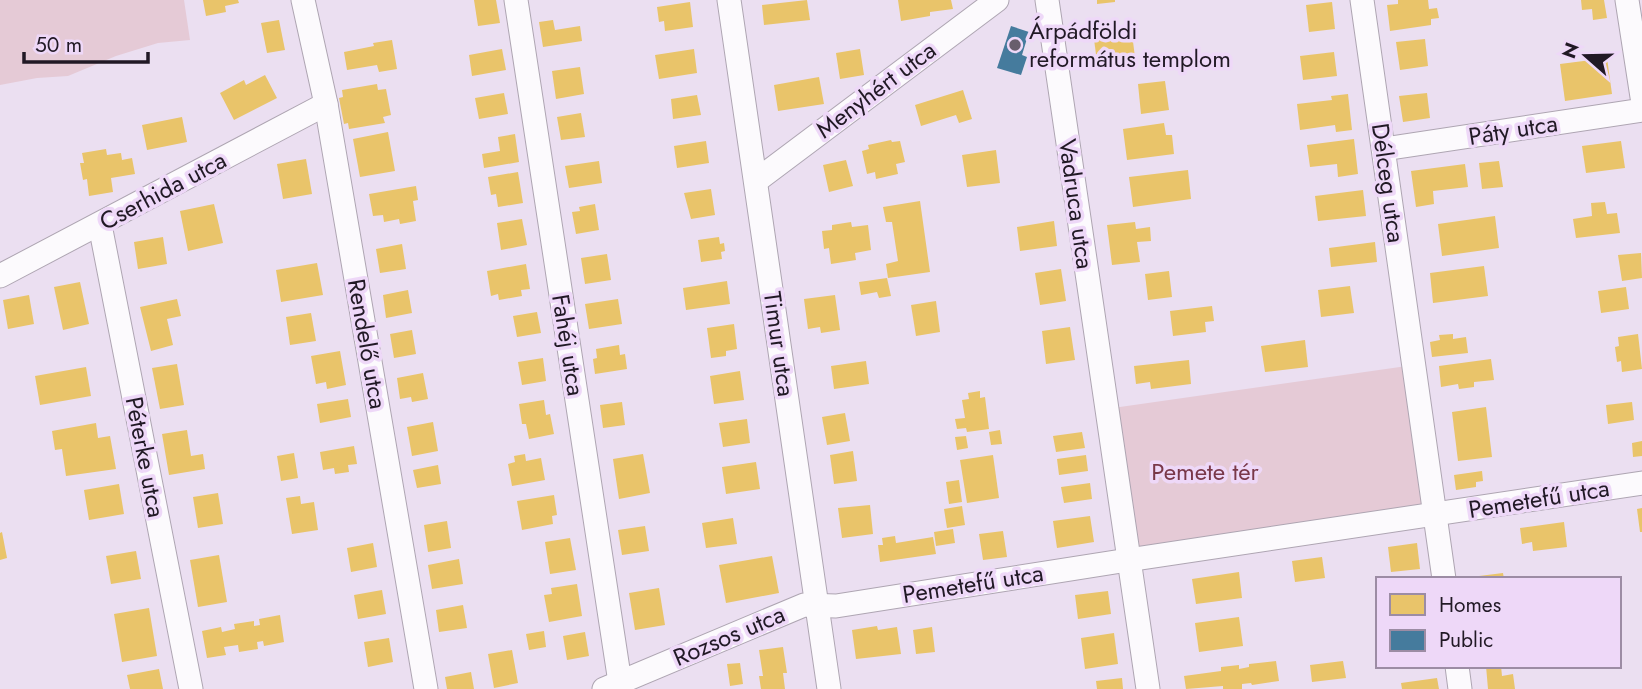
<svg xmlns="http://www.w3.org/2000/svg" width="1642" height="689" font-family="Jost,sans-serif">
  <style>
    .green { fill: #e5cad6 }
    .homes { fill: #e9c46a }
    .public { fill: #457b9d }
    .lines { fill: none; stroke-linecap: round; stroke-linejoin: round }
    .minor-casing { stroke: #aea5b2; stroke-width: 25 }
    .minor { stroke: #fcfafd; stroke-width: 23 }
    .poi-dot { fill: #685e6c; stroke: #eed8f8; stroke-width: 2.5 }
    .labels { text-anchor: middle; stroke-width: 7; stroke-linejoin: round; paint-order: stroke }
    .poi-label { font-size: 24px; fill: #211925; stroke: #eed8f8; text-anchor: start }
    .street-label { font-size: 24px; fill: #211925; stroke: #eed8f8 }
    .park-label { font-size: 24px; fill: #793849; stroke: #eed8f8 }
  </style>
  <rect width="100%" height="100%" fill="#ebdff1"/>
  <g class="green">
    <polygon points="0,0 184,0 190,40 158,43 116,56 68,76 37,78 0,85"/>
    <polygon points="1414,365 1435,514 1128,560 1106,409"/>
  </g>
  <g class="homes">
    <polygon points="203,0 238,0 239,3 225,6 226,12 206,16"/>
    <polygon points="474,0 496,0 500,23 478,26"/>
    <polygon points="807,0 810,20 764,25 762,5"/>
    <polygon points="898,0 951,0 953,9 930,12 930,16 901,21"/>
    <polygon points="1097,0 1115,0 1115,2 1097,4"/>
    <polygon points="1398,0 1428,0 1429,9 1437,8 1439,18 1431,19 1431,25 1390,31 1387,5 1398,4"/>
    <polygon points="1581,0 1604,0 1607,18 1593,20 1592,9 1582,10"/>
    <polygon points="690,2 693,27 665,31 664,21 659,22 657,7"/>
    <polygon points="1332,2 1335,29 1309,32 1306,5"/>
    <polygon points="279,20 285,50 267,53 261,23"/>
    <polygon points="553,20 555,30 580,26 582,41 543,47 539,22"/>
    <polygon points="1132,34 1136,65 1098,70 1094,39"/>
    <polygon points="1425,39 1428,66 1400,70 1396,42"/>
    <polygon points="392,40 397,69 379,72 377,65 347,70 344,52 374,46 373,43"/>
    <polygon points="502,49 506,70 472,76 469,55"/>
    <polygon points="694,49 697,73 659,79 655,55"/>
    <polygon points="860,49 864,75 840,79 836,53"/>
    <polygon points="1334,52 1337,76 1303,80 1300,56"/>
    <polygon points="1607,58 1612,94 1565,101 1560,64"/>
    <polygon points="580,67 584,94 556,99 552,71"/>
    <polygon points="265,75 277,98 234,120 220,93 244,80 246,85"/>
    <polygon points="819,77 824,104 778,111 774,85"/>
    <polygon points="1165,81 1169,110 1141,114 1138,84"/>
    <polygon points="377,84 378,90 386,89 391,115 383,117 385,123 349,129 348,123 344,124 339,98 343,97 342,90"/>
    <polygon points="963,90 972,119 959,123 956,115 921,126 915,105"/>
    <polygon points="504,93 508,114 479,119 475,98"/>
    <polygon points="1427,93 1430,118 1403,122 1399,96"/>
    <polygon points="1348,94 1352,130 1336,132 1335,125 1300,130 1297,104 1332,100 1331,96"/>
    <polygon points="697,95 701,115 673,119 671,99"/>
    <polygon points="581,113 585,137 561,140 557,117"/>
    <polygon points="182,117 187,142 147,150 142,125"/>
    <polygon points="1164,123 1166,135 1172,135 1174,154 1127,160 1123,129"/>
    <polygon points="388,132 395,171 360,177 353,139"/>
    <polygon points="515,134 519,162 484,168 482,154 500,151 498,137"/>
    <polygon points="1354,139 1358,174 1338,177 1337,164 1310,167 1307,145"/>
    <polygon points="891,140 892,142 900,141 905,162 896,164 898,174 876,179 875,172 867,174 862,151 869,149 868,145"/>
    <polygon points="706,141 709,163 677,168 674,146"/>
    <polygon points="1621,141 1625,168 1586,173 1582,146"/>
    <polygon points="106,149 107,155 121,153 122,160 132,158 135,174 111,178 113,192 89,196 87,179 83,180 80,163 84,163 82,153"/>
    <polygon points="996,150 1000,183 967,187 962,155"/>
    <polygon points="306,159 312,194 283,199 277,164"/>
    <polygon points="846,160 853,186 829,192 823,165"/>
    <polygon points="599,161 602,183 569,188 565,166"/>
    <polygon points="1499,161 1503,187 1482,189 1479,163"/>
    <polygon points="1465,164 1468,187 1433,191 1434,204 1416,207 1411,171"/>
    <polygon points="1188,170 1191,199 1133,207 1129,177"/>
    <polygon points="518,172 523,203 498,207 496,194 491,195 488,177"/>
    <polygon points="416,186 418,200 413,201 416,221 400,224 399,219 384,222 383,215 373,216 369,194"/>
    <polygon points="711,189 715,215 691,219 684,193"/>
    <polygon points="1363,190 1366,216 1318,221 1315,196"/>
    <polygon points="920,201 930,272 888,278 886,264 898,261 892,222 886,222 883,207"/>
    <polygon points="1605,202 1607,214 1617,213 1620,233 1576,238 1573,219 1592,216 1591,203"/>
    <polygon points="214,204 223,243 188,251 180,211"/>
    <polygon points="595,204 599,230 576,234 572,212 580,211 579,207"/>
    <polygon points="1495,216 1499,248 1442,256 1438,224"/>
    <polygon points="522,219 527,245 501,250 497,223"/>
    <polygon points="1054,221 1057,246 1020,251 1017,227"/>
    <polygon points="851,222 852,227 868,225 871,250 855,253 856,260 831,264 829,248 824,249 822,231 832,230 832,225"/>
    <polygon points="1135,222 1136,229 1150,227 1151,241 1137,242 1140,262 1112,265 1107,225"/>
    <polygon points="163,237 167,264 138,269 134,242"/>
    <polygon points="719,237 720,244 724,243 725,251 721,252 722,259 701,262 698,240"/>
    <polygon points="1375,242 1377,262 1331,267 1329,248"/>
    <polygon points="402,244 406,269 380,273 376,249"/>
    <polygon points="1641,253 1642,278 1622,281 1618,255"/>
    <polygon points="607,254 611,280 585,284 581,258"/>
    <polygon points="317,263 323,295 281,302 276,270"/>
    <polygon points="526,264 530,289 521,290 522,296 499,300 498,294 491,296 487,271"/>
    <polygon points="1484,266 1488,296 1433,303 1430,273"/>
    <polygon points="1061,269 1066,301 1040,305 1035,273"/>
    <polygon points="1169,271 1172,297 1148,300 1145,274"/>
    <polygon points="887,278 891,296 879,298 877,292 861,295 859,282"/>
    <polygon points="727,281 730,304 686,310 683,288"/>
    <polygon points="80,282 89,324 63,330 54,287"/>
    <polygon points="1350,286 1354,313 1321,317 1318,290"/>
    <polygon points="1626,287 1629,309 1601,313 1598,291"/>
    <polygon points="408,290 412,313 386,318 383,295"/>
    <polygon points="29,295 34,324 8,329 3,300"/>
    <polygon points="835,295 840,330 821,333 820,327 808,329 804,299"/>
    <polygon points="177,299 181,316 167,319 173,345 151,351 140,307"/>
    <polygon points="618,299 622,324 589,329 585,304"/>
    <polygon points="936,301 940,332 916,336 911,305"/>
    <polygon points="1212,306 1214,321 1205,322 1206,332 1173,336 1170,311"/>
    <polygon points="537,312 541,333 517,337 513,316"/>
    <polygon points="311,313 316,341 290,345 286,317"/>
    <polygon points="734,324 737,349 726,351 726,356 711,358 707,328"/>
    <polygon points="1070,327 1075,360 1046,364 1042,331"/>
    <polygon points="412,330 416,354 394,358 390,334"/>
    <polygon points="1453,334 1453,339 1466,337 1468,353 1432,357 1430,342 1440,340 1439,335"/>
    <polygon points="1638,334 1642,369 1622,372 1621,361 1617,362 1615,347 1619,346 1618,337"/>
    <polygon points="1305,340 1308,367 1265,372 1261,346"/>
    <polygon points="619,345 620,355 625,354 627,369 595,374 593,359 597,358 596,349"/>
    <polygon points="340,351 346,385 327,389 326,382 316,384 311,356"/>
    <polygon points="543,358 546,381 522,385 518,362"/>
    <polygon points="1491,359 1494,380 1474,382 1474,387 1459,389 1458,384 1441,387 1439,366"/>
    <polygon points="1189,360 1191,384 1151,389 1150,382 1136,384 1134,366"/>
    <polygon points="866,361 869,384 834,389 831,366"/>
    <polygon points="177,364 184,405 160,409 152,368"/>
    <polygon points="86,367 91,396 40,405 35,376"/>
    <polygon points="740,371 744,400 714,404 710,376"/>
    <polygon points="423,373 428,399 412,402 411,397 400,399 397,378"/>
    <polygon points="980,391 980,398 985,397 989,429 967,432 966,428 957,429 955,419 965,418 962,400 969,399 968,393"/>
    <polygon points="348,399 351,417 320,423 317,404"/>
    <polygon points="544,400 546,415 550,414 554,434 529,439 526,424 522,424 519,404"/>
    <polygon points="622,402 625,425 603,428 600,405"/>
    <polygon points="1632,402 1634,420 1608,424 1606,405"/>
    <polygon points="1486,407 1492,457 1458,461 1452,412"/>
    <polygon points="845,413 850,441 827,445 822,417"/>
    <polygon points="747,419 750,443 723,447 719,423"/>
    <polygon points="433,422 438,451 412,456 407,427"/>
    <polygon points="96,423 98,438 110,436 116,469 66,476 62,449 55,450 52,431"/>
    <polygon points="187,430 191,456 203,454 205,469 169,475 162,434"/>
    <polygon points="1000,430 1002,444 991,445 989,432"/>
    <polygon points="1082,432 1085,448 1056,452 1053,436"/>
    <polygon points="966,436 968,448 957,450 955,437"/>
    <polygon points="1642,441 1642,456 1633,457 1632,443"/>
    <polygon points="354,446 357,464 348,465 349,472 335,474 334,468 323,470 320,452"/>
    <polygon points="853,451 857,481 834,484 830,455"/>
    <polygon points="294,453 298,478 281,481 277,456"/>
    <polygon points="525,454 526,461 541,458 545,480 512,486 508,464 515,462 514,456"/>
    <polygon points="643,454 650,493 619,499 613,459"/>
    <polygon points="993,455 999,498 967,503 960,460"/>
    <polygon points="1086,455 1088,471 1059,475 1057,459"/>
    <polygon points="756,462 760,489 726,494 722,467"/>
    <polygon points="438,465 441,484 417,488 413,470"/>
    <polygon points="1482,471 1483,481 1476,482 1476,487 1456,490 1454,475"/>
    <polygon points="959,480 962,502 949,504 946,482"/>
    <polygon points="1090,483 1092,499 1064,503 1061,487"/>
    <polygon points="119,484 124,514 89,520 84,490"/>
    <polygon points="218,493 223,524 198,528 193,497"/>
    <polygon points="554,495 557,515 552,516 553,524 522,530 517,501"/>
    <polygon points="300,496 301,504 314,502 318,530 292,534 286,498"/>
    <polygon points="870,505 873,534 842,538 838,508"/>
    <polygon points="962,506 965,525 947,528 944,509"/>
    <polygon points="1642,508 1642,532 1640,532 1637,509"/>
    <polygon points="1090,516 1094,542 1057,548 1053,521"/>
    <polygon points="733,518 737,544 706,548 702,523"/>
    <polygon points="447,521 451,548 428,552 424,525"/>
    <polygon points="1564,522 1567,547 1533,551 1532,542 1522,544 1520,528"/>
    <polygon points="645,526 649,551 622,555 618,530"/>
    <polygon points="953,529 955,543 936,546 934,532"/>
    <polygon points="1003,531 1007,557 983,560 979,534"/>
    <polygon points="2,532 7,558 0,560 0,533"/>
    <polygon points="895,536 896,543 933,537 936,554 880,562 878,545 883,545 882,538"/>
    <polygon points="570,538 576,570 550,574 545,542"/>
    <polygon points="373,543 377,567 351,572 347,548"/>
    <polygon points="1417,543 1420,569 1391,572 1388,547"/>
    <polygon points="136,551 141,579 111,584 106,556"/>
    <polygon points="219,555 227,602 198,607 190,560"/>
    <polygon points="772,556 779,593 726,603 719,565"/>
    <polygon points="1322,557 1325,578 1295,582 1292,561"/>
    <polygon points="459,559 463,584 432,589 428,565"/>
    <polygon points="1239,572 1242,598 1196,604 1192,579"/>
    <polygon points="1503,573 1504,579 1471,579 1471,577"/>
    <polygon points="577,584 582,616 549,622 544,595 552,594 551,588"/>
    <polygon points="659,588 665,625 635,630 629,593"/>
    <polygon points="382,590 386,614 358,619 354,595"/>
    <polygon points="1108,591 1111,614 1078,619 1075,595"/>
    <polygon points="463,605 467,628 439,632 436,610"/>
    <polygon points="149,608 157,656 122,662 114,614"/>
    <polygon points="280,615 284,642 264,646 263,641 257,642 258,649 239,652 238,645 224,647 226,655 207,658 202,631 221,627 222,632 235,629 234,624 254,621 254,626 260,625 259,619"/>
    <polygon points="1239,617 1243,646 1199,652 1195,623"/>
    <polygon points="877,626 878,630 897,627 901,654 856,659 852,630"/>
    <polygon points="932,627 935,652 916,654 913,630"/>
    <polygon points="544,631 546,647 529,650 526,634"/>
    <polygon points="585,632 589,656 567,660 563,636"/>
    <polygon points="1114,633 1118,664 1085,669 1081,638"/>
    <polygon points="389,638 393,662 368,667 364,642"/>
    <polygon points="783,647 787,673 783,673 785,689 761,689 759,676 763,676 759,650"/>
    <polygon points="512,650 518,683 494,688 488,654"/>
    <polygon points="1276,661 1279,681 1252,685 1251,683 1242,684 1242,689 1223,689 1223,686 1186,689 1184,676 1221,671 1221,667 1239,665 1239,669 1249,667 1249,664"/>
    <polygon points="1343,661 1346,678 1312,682 1310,665"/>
    <polygon points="740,663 743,684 730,686 727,664"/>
    <polygon points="1486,666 1501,666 1502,676 1513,674 1515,689 1488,689"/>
    <polygon points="159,669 163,689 130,689 127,675"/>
    <polygon points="471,672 474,689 447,689 445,677"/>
    <polygon points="1122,678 1123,689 1097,689 1096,681"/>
    <polygon points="1437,678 1439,689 1402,689 1401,683"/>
  </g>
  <polygon class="public" points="1011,26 1029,32 1022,55 1027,57 1021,75 997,68"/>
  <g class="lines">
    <g class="minor-casing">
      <g id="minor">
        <polyline points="303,0 326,104 426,689"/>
        <polyline points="516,0 621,689"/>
        <polyline points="729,0 829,689"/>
        <polyline points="1047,0 1148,689"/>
        <polyline points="1362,0 1444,579"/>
        <polyline points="1627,0 1642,97"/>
        <polyline points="1384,149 1642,110"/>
        <polyline points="756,181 997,0"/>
        <polyline points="100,225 191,689"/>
        <polyline points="0,276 326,104"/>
        <polyline points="1457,666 1460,689"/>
        <polyline points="604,689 804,605 836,606 1128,560 1642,483"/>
      </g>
    </g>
    <use href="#minor" class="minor"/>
  </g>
  <circle class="poi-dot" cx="1015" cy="45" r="7"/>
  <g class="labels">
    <g class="poi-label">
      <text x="1029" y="39">Árpádföldi<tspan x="1029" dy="28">református templom</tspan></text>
    </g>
    <g class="street-label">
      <text transform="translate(876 90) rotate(-37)" y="8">Menyhért utca</text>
      <text transform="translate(1513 130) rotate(-9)" y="8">Páty utca</text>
      <text transform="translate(1388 183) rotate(82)" y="8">Délceg utca</text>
      <text transform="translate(163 191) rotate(-28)" y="8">Cserhida utca</text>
      <text transform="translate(1076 204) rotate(82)" y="8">Vadruca utca</text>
      <text transform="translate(367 344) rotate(80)" y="8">Rendelő utca</text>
      <text transform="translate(779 344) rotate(82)" y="8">Timur utca</text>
      <text transform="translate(568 345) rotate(81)" y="8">Fahéj utca</text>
      <text transform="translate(145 457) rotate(79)" y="8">Péterke utca</text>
      <text transform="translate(1539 499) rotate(-9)" y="8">Pemetefű utca</text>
      <text transform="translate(973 584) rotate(-9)" y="8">Pemetefű utca</text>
      <text transform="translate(729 636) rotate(-23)" y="8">Rozsos utca</text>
    </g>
    <g class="park-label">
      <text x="1205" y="480">Pemete tér</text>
    </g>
  </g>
  <rect x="1376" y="577" width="245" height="91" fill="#eed8f8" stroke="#9c8ca4" stroke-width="2"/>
  <rect x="1390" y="594" width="35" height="21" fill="#e9c46a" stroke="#9c8ca4" stroke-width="2"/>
  <text x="1439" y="612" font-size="21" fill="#211925">Homes</text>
  <rect x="1390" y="630" width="35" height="21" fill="#457b9d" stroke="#9c8ca4" stroke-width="2"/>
  <text x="1439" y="647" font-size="21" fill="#211925">Public</text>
  <g transform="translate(1586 56) rotate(290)" stroke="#eed8f8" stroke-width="5" paint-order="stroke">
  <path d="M0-5L12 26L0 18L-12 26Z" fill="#211925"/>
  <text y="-10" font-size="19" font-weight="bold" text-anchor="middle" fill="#211925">N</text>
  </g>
  <path d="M24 52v10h124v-10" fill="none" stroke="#211925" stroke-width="3.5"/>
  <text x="35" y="52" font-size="21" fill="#211925" stroke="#eed8f8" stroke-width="5" paint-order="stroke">50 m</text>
</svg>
